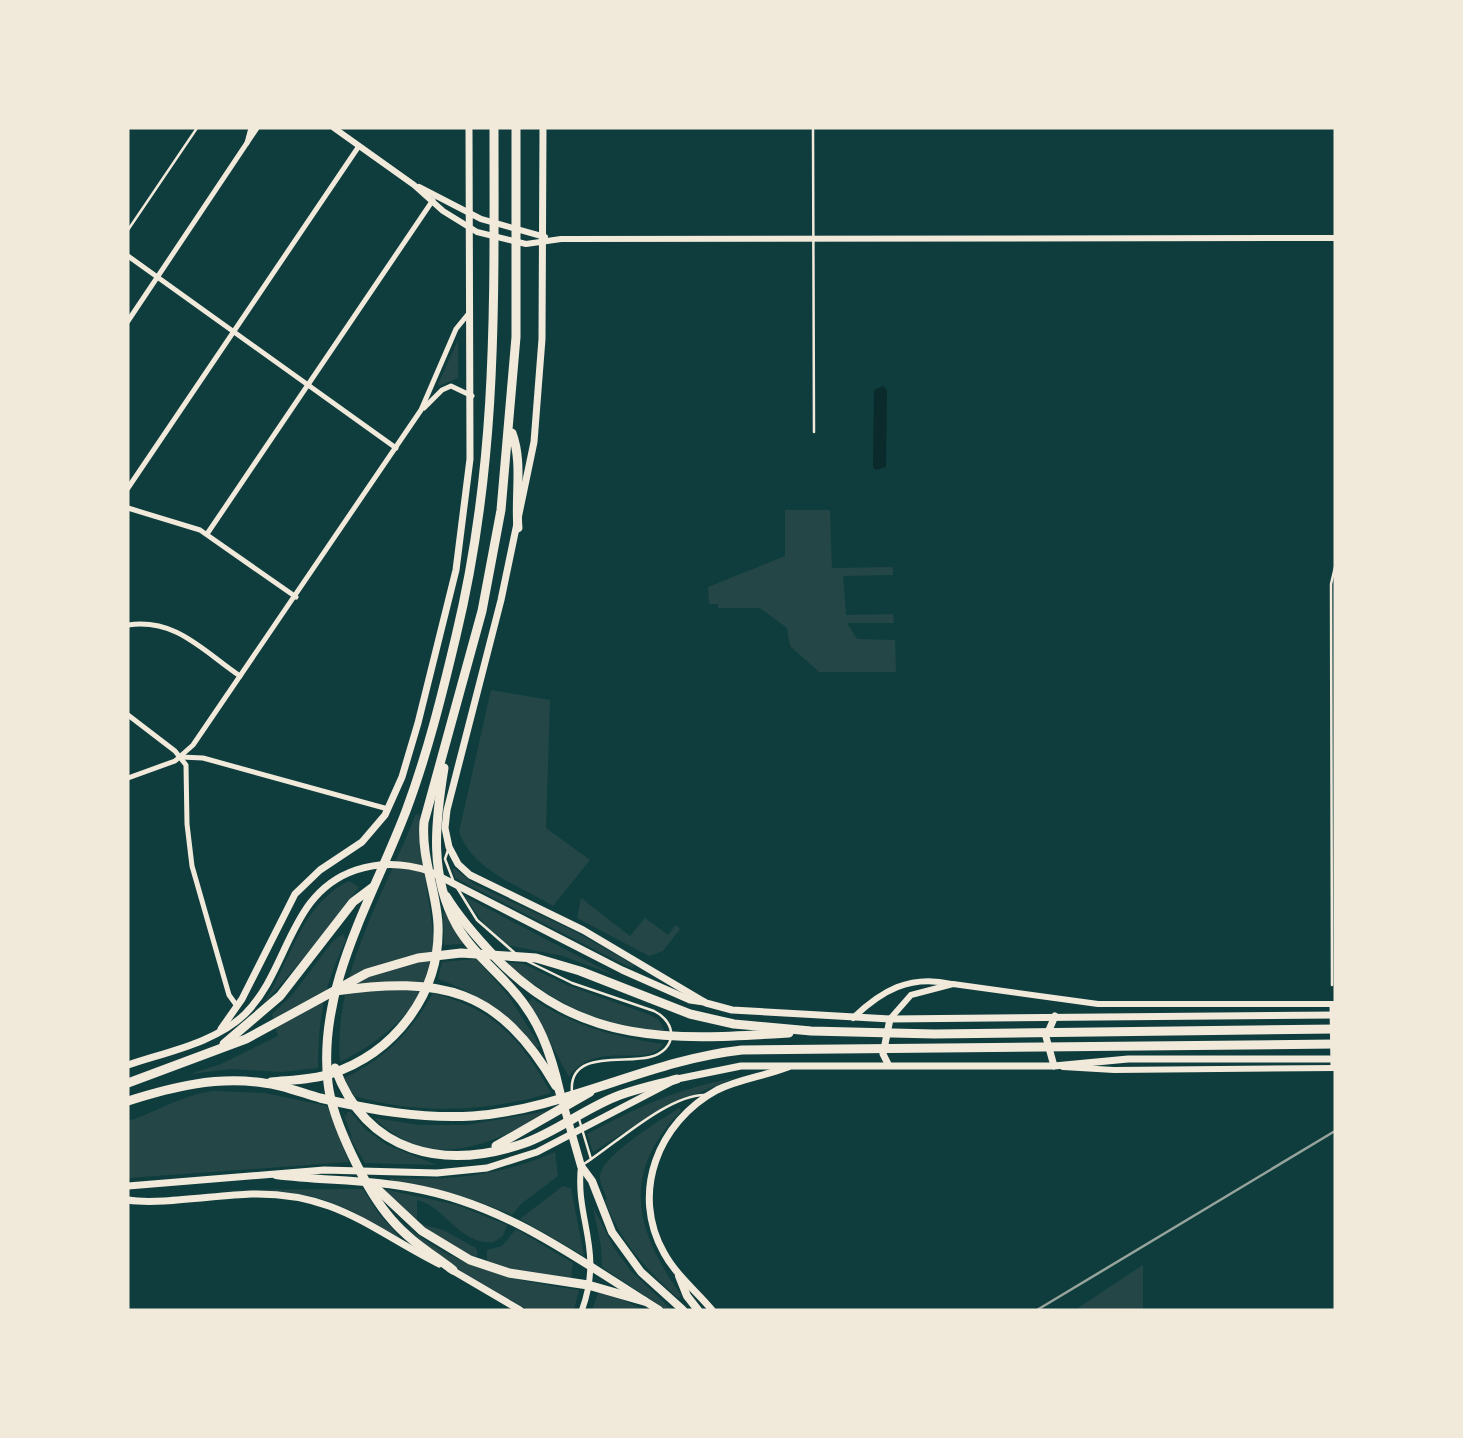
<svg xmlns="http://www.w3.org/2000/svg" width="1463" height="1438" font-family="'Golos Text',sans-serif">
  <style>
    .green { fill: #244646 }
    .water { fill: #0a2a2b }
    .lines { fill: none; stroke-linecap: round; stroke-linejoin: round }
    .service { stroke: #f1e9da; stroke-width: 2.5 }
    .minor { stroke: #f1e9da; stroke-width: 5 }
    .tertiary { stroke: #f1e9da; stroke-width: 6 }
    .secondary { stroke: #f1e9da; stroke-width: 7 }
    .primary { stroke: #f1e9da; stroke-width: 8 }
    .motorway { stroke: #f1e9da; stroke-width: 9 }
    .rail { stroke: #97a49c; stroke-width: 2.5 }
  </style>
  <rect width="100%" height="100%" fill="#0f3d3e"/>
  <g class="green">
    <polygon points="458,340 458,378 439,386 438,384"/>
    <polygon points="785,510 830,510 832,568 893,567 893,575 843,576 846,615 893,614 894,623 847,623 857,639 895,640 896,672 819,672 790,646 787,628 760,608 718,608 718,604 709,604 708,587 785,556"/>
    <path d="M491 690 550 700 546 828 590 860 553 906C520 886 473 871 459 832Z"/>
    <path d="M416 814 420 815C416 841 423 863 427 889 429 907 434 928 433 947 431 1003 386 1039 340 1062 333 974 385 893 416 814Z"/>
    <polygon points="454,868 474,884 576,932 634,965 632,968 609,957 455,878 452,869"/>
    <path d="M349 881 359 887 318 941 262 1006C291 963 299 906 349 881Z"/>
    <polygon points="464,896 616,976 563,956 507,945 484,924"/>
    <polygon points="581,898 630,936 645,918 668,935 676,925 680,929 663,951 649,956 577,918"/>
    <polygon points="443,913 447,913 464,944 444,945"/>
    <path d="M343 934 346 940C324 985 318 1019 318 1068L282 1072 232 1069 190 1074 221 1064 278 1036 272 1014 292 995 333 941Z"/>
    <path d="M476 959 508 995 540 1046 537 1048C510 1015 479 994 438 979L442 962Z"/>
    <path d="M504 962 524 964 567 985 650 1015 658 1019 665 1031C596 1026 557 1004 504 962Z"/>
    <path d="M433 993C495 1010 520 1038 551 1093 486 1112 419 1115 354 1096L344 1078C384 1060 412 1031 433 993Z"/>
    <path d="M532 998C572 1026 615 1037 663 1044 649 1070 596 1038 569 1077L528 1002Z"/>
    <path d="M735 1078 666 1106 593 1152 587 1134C638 1107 678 1088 735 1078Z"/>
    <path d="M214 1091 265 1093 327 1106 349 1162 128 1178V1121C157 1112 184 1094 214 1091Z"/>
    <path d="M679 1108 681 1111C620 1174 635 1230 681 1295L679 1299C647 1271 620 1241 605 1201L607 1199C605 1193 600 1184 600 1178 599 1156 662 1120 679 1108Z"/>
    <polygon points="342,1110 346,1117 347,1112 351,1112 365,1129 387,1145 437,1165 365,1163 335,1113 353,1140"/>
    <path d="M554 1110C492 1142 435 1176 374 1118L419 1125H466Z"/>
    <path d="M555 1152 558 1176 521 1204 512 1215C474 1198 434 1186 392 1182L389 1178C449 1181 500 1176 555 1152Z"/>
    <polygon points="563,1186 571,1188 584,1256 520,1219"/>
    <path d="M363 1189 378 1213 403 1241C371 1221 337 1199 298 1194 271 1190 243 1192 216 1190Z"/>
    <path d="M383 1189 457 1205 507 1225 503 1236 494 1242C460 1246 445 1206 417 1200V1223L443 1230 476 1248 478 1254 474 1259 428 1233Z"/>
    <polygon points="593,1207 614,1248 631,1271 672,1310 666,1310 602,1267 601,1246"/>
    <path d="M398 1219C455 1269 507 1279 579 1290L574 1310H528L443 1261Z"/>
    <polygon points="516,1229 573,1263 571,1281 517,1272 487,1263 487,1250 502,1246"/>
    <polygon points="1143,1265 1143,1310 1075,1310"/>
    <polygon points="598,1293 619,1298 644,1310 592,1310"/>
  </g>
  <polygon class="water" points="883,386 887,390 886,467 876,470 873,467 874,390"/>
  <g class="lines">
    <g class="service">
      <polyline points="813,128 814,432"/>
      <polyline points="128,230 197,128"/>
      <polyline points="448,850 445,859 453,880"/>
      <polyline points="456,886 477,920 516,954"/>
      <path d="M527 961 572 983 654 1011C678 1023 677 1050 650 1057 625 1064 568 1049 572 1092"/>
      <polyline points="1332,985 1331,584 1335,567"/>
      <polyline points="579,1119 591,1159"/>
      <path d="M584 1164C614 1145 671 1092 707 1095"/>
    </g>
    <g class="minor">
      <polyline points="247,143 251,128"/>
      <polyline points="128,256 396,448"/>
      <polyline points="128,321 257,128"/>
      <polyline points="424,408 442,390 451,386 472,396"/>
      <polyline points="128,488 359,146"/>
      <polyline points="128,508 200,530 296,597"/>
      <polyline points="207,534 433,200"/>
      <path d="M128 625C176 618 203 651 240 676"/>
      <polyline points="128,715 175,751 186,765 187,824 192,866 229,995 237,1006"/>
      <polyline points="181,757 203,758 388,809"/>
      <polyline points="128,778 175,761 193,745 421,410 456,329 469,313"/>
      <polyline points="1332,1004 1333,1068"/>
    </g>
    <g class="tertiary">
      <polyline points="334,128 414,185 443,211 477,232 526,244 561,239 1335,238"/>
      <polyline points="419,187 481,219 545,237"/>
      <path d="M853 1018C881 991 910 974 951 984"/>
      <polyline points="890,1019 911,995 953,984 1098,1004 1335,1004"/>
      <polyline points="1063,1067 1114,1070 1335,1068"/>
      <path d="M581 1166C575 1220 604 1249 582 1310"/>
    </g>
    <g class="secondary">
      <polyline points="543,128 542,339 534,442 501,600 447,810 445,828 449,847 458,864 470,875 583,930 706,1003 732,1010 890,1019 1335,1015"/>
      <polyline points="221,1029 242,999 295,894 320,870 362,842 385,815 402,777 418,723 456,570 470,459 469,128"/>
      <polyline points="888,1064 883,1054 890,1019"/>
      <path d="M128 1065C166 1052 215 1043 245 1014 290 969 288 893 356 870 380 862 405 863 429 871L622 970 690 1000 704 1002"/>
      <polyline points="1054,1066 1046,1037 1055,1016"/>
      <polyline points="128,1186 324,1170 437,1173 487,1168 537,1152 677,1079 741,1066 1054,1066 1128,1059 1335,1059"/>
      <path d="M128 1200C158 1205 217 1195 251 1194 335 1192 370 1229 439 1264"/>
      <polyline points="450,1269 520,1310"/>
      <path d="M712 1310C696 1291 676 1275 664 1253 630 1193 658 1122 717 1090 739 1079 765 1076 788 1067"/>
    </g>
    <g class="primary">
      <polyline points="563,1103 581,1166 592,1181 612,1232 641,1272 683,1310"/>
      <path d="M276 1175C321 1181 368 1179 413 1188 508 1205 580 1261 659 1310"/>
      <polyline points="679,1276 687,1296 698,1310"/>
    </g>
    <g class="motorway">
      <path d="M512 433C523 462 515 497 518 528"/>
      <path d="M444 768C435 823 429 876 457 926 471 950 492 967 510 987 539 1018 551 1053 560 1093"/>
      <path d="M446 896C460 919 478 939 496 958 582 1047 676 1040 789 1033"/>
      <path d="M335 991C442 976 499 988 556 1086"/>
      <polyline points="224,1044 280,996 353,902 373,887"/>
      <path d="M335 1068C367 1154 444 1171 525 1143 558 1131 587 1107 620 1095 639 1088 659 1084 677 1079"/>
      <path d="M271 1082C291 1080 311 1080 330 1074 395 1053 441 993 438 924 436 889 421 858 424 822L482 611 501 510 516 337V128"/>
      <polyline points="128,1083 246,1039 367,973 418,958 461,953 536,958 580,971 690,1014 734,1024 811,1031 934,1034 1335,1029"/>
      <path d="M128 1101C172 1087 216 1076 264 1083 283 1085 302 1093 320 1098 371 1110 421 1119 473 1116 566 1109 649 1060 742 1050L1335 1044"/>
      <polyline points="496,1146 590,1092"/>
      <polyline points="375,1187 422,1231 470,1260 509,1273 588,1285 644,1301"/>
      <path d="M453 1270C432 1254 409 1240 392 1220 367 1192 332 1121 328 1083 317 987 373 898 406 811 427 755 442 695 456 636 498 462 494 305 494 128"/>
    </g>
    <polyline class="rail" points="1037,1310 1335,1131"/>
  </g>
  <rect width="1463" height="1438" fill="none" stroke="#f1e9da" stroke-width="259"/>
</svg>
